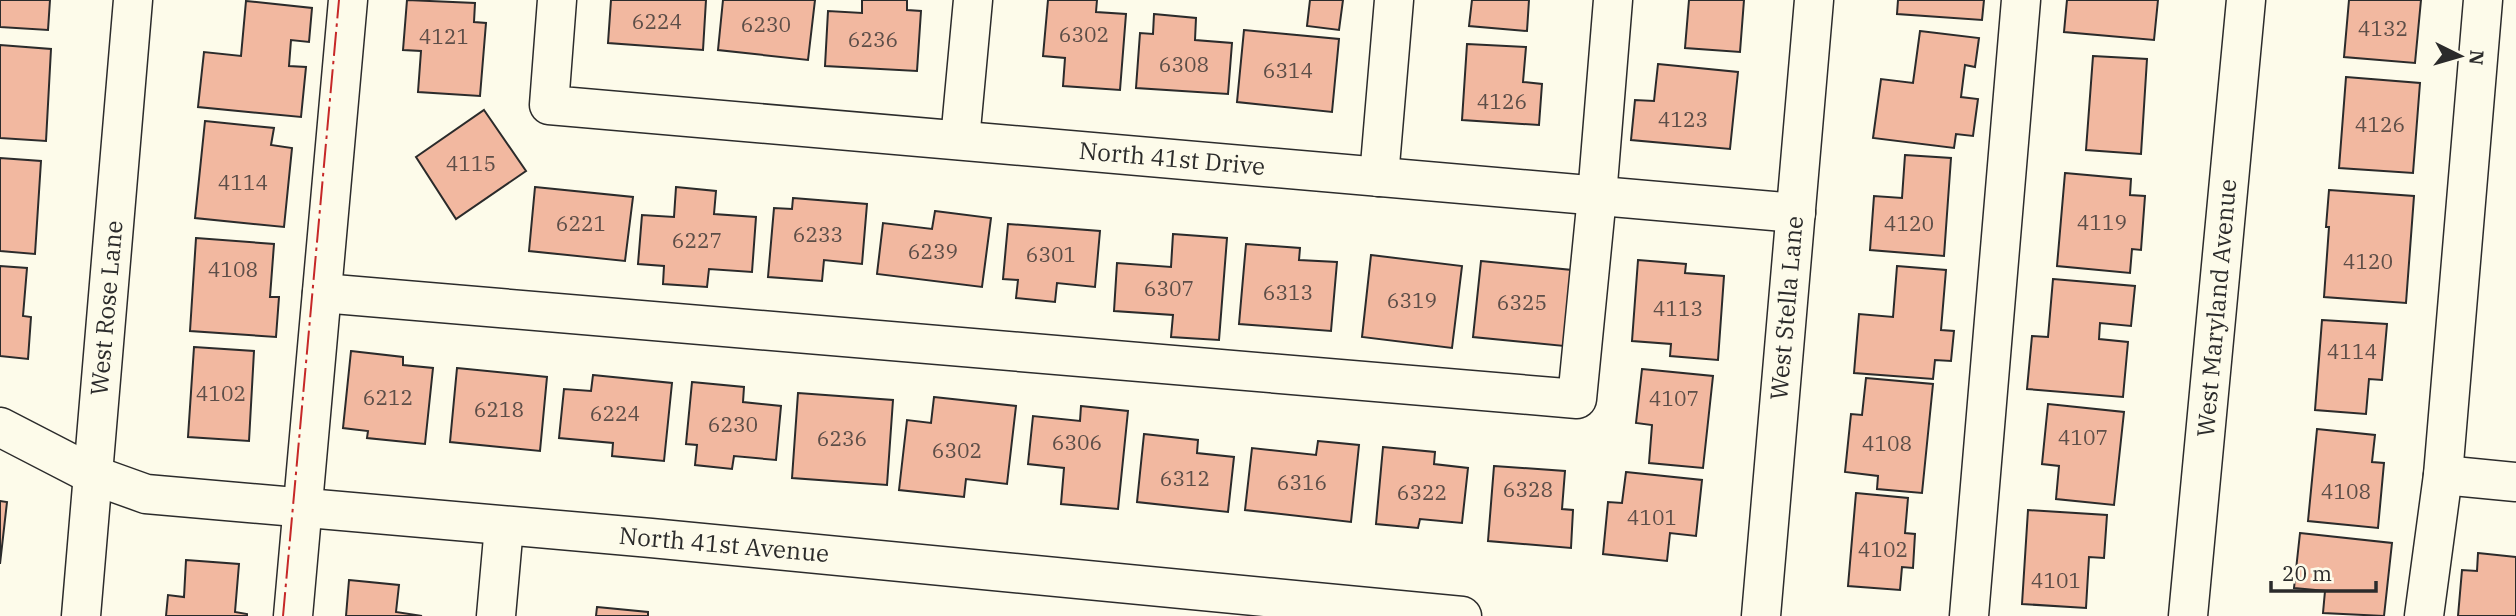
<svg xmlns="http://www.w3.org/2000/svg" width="2516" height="616" font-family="'IBM Plex Serif',serif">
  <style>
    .building { fill: #f2b8a0; stroke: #2b2b2b; stroke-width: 2 }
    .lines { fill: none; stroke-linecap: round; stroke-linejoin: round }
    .minor-casing { stroke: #2b2b2b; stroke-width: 41 }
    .minor { stroke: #fdfbea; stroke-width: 38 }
    .power { stroke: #c62828; stroke-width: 2; stroke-dasharray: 24 5 3.5 5; stroke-linecap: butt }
    .labels { text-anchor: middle; stroke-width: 5; stroke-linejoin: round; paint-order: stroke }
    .number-label { font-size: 21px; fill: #5d4e48 }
    .street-label { font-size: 24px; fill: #2b2b2b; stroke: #fdfbea }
  </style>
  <rect width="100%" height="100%" fill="#fdfbea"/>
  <g class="building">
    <polygon points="0,0 50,0 48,30 0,27"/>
    <polygon points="407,0 475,3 474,22 486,23 480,96 418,92 421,51 403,50"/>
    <polygon points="611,0 706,0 703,50 608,43"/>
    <polygon points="723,0 815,0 808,60 718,50"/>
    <polygon points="862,0 907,0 907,10 921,11 917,71 825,66 828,11 862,13"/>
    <polygon points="1048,0 1097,0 1096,12 1126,14 1120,90 1063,86 1065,58 1043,56"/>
    <polygon points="1310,0 1343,0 1339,30 1307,26"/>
    <polygon points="1472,0 1529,0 1527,31 1469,26"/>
    <polygon points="1689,0 1744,0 1740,52 1685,48"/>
    <polygon points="1898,0 1984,0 1982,20 1897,14"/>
    <polygon points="2067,0 2158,0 2154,40 2064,32"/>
    <polygon points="2349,0 2421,0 2415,63 2344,57"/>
    <polygon points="246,1 312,8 309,42 291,40 289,66 306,67 301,117 198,107 204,52 241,56"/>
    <polygon points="1154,14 1196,18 1195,40 1232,43 1228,94 1136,88 1140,33 1153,34"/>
    <polygon points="1244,30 1339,39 1332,112 1237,102"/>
    <polygon points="1920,31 1979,38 1975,67 1965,65 1961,97 1978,99 1973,136 1956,134 1954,148 1873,138 1881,79 1913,83"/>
    <polygon points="1467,44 1526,47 1523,82 1542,84 1539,125 1462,120"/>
    <polygon points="0,45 51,49 46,141 0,138"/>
    <polygon points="2093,56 2147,59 2141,154 2086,150"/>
    <polygon points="1658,64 1738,72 1730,149 1631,140 1635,100 1654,101"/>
    <polygon points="2346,77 2420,83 2413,173 2339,168"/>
    <polygon points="484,110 526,171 456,219 416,157"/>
    <polygon points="205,121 274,128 271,145 292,148 284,227 195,218"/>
    <polygon points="1905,155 1951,158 1944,256 1870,250 1874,196 1902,198"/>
    <polygon points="0,158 41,161 35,254 0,251"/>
    <polygon points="2065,173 2131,179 2130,195 2145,196 2141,250 2132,249 2130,273 2057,266"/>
    <polygon points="535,187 633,197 625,261 529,251"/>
    <polygon points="676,187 716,191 714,214 756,217 752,272 709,269 707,287 663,284 664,266 638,264 642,215 674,217"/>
    <polygon points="2329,190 2414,196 2406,303 2324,297 2329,227 2326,227"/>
    <polygon points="793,198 867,204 862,264 824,260 822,281 768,277 774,208 792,209"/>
    <polygon points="935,211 991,218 982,287 877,274 883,223 932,229"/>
    <polygon points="1008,224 1100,231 1095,287 1057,283 1055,302 1016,298 1018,280 1003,279"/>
    <polygon points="1173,234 1227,238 1219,340 1171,337 1173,315 1114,311 1117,263 1171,267"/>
    <polygon points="196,238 274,244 270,297 279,297 276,337 190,331"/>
    <polygon points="1246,244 1300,248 1299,260 1337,262 1331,331 1239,324"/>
    <polygon points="1371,255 1462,266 1452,348 1362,337"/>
    <polygon points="1638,260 1686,264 1685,273 1724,276 1718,360 1670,356 1671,344 1632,341"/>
    <polygon points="1481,261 1572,270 1564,346 1473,337"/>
    <polygon points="0,266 27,268 23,316 31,317 28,359 0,356"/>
    <polygon points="1897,266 1946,270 1941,330 1954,331 1951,361 1935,360 1933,379 1854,373 1859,314 1893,317"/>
    <polygon points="2053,279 2135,286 2131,326 2100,323 2099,339 2128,342 2123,397 2027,389 2032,336 2048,337"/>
    <polygon points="2322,320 2387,324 2382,380 2369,379 2366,414 2315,410"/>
    <polygon points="194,347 254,351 249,441 188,437"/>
    <polygon points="351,351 403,357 403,365 433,368 425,444 367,438 368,431 343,428"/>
    <polygon points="457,368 547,377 540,451 450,442"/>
    <polygon points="1642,369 1713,376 1703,468 1649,463 1652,425 1636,423"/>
    <polygon points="593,375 672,383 664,461 612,456 613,443 559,438 564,389 591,391"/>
    <polygon points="1866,378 1933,384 1922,493 1877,489 1878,476 1845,472 1851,414 1862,415"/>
    <polygon points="692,382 744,387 743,402 781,406 776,460 734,456 732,469 695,465 697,445 686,444"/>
    <polygon points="798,393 893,400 887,485 792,478"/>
    <polygon points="934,397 1016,406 1007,484 966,479 964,497 899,490 907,420 931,423"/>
    <polygon points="2048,404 2124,412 2114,505 2056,499 2059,466 2042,464"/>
    <polygon points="1081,406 1128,411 1118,509 1061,504 1064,468 1028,464 1033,416 1080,421"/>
    <polygon points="2317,429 2375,435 2372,462 2384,463 2378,528 2308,521"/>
    <polygon points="1144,434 1198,440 1197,453 1234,457 1228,512 1137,502"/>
    <polygon points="1318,441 1359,445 1351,522 1245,510 1252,448 1316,455"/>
    <polygon points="1383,447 1435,452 1434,464 1468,468 1462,523 1420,519 1418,528 1376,524"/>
    <polygon points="1494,466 1565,471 1562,509 1573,510 1571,548 1488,541"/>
    <polygon points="1626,472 1702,480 1696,536 1670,533 1667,561 1603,554 1608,502 1622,503"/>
    <polygon points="1856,493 1908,498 1905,533 1915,534 1913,568 1902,567 1900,590 1848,586"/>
    <polygon points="0,501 7,502 0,564"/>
    <polygon points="2028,510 2107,515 2104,558 2089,557 2086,608 2022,604"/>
    <polygon points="2300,533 2392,543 2384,616 2323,613 2325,591 2294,588"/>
    <polygon points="2478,553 2516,557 2516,616 2458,616 2462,570 2477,571"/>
    <polygon points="186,560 239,564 235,612 247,614 247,616 166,616 168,595 184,597"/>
    <polygon points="349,580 399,585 396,612 422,616 346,616"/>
    <polygon points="597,607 648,612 648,616 596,616"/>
  </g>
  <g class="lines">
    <g class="minor-casing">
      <g id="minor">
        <polyline points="557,0 549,105 1796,213"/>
        <polyline points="960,140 973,0"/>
        <polyline points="1379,177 1394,0"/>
        <polyline points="322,293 1577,399 1597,196 1613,0"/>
        <polyline points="0,427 93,475 146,494 651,538 1462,616"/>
        <polyline points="2443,475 2516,482"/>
        <polyline points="81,616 133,0"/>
        <polyline points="293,616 348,0"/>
        <polyline points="496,616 504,526"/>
        <polyline points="1761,616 1814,0"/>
        <polyline points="1969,616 2021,0"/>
        <polyline points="2188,616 2246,0"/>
        <polyline points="2424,616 2443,475 2483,0"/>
      </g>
    </g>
    <use href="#minor" class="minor"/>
    <polyline class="power" points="283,616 339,0"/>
  </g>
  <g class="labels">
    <g class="number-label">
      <text x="657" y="29">6224</text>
      <text x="766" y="32">6230</text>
      <text x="2383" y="36">4132</text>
      <text x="1084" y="42">6302</text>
      <text x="444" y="44">4121</text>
      <text x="873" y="47">6236</text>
      <text x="1184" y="72">6308</text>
      <text x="1288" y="78">6314</text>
      <text x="1502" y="109">4126</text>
      <text x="1683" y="127">4123</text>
      <text x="2380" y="132">4126</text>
      <text x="471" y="171">4115</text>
      <text x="243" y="190">4114</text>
      <text x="2102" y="230">4119</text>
      <text x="581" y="231">6221</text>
      <text x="1909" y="231">4120</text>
      <text x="818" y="242">6233</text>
      <text x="697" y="248">6227</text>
      <text x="933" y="259">6239</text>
      <text x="1051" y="262">6301</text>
      <text x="2368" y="269">4120</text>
      <text x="233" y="277">4108</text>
      <text x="1169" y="296">6307</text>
      <text x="1288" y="300">6313</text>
      <text x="1412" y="308">6319</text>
      <text x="1522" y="310">6325</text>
      <text x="1678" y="316">4113</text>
      <text x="2352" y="359">4114</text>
      <text x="221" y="401">4102</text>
      <text x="388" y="405">6212</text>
      <text x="1674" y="406">4107</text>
      <text x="499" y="417">6218</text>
      <text x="615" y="421">6224</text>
      <text x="733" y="432">6230</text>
      <text x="2083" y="445">4107</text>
      <text x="842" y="446">6236</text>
      <text x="1077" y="450">6306</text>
      <text x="1887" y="451">4108</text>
      <text x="957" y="458">6302</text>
      <text x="1185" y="486">6312</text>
      <text x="1302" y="490">6316</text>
      <text x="1528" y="497">6328</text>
      <text x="2346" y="499">4108</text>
      <text x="1422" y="500">6322</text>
      <text x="1652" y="525">4101</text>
      <text x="1883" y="557">4102</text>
      <text x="2056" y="588">4101</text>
    </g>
    <g class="street-label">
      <text transform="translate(1172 159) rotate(5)" y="8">North 41st Drive</text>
      <text transform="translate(107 308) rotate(-85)" y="8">West Rose Lane</text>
      <text transform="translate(1787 308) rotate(-85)" y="8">West Stella Lane</text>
      <text transform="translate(2217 308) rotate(-85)" y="8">West Maryland Avenue</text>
      <text transform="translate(724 545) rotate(5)" y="8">North 41st Avenue</text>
    </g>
  </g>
  <g transform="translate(2460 56) rotate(95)" stroke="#fdfbea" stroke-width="5" paint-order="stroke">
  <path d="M0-5L12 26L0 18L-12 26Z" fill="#2b2b2b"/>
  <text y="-10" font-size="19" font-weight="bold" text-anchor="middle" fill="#2b2b2b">N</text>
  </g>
  <path d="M2271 581v10h105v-10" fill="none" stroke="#2b2b2b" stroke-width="3.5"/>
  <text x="2282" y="581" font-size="21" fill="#2b2b2b" stroke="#fdfbea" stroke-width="5" paint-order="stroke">20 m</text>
</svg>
